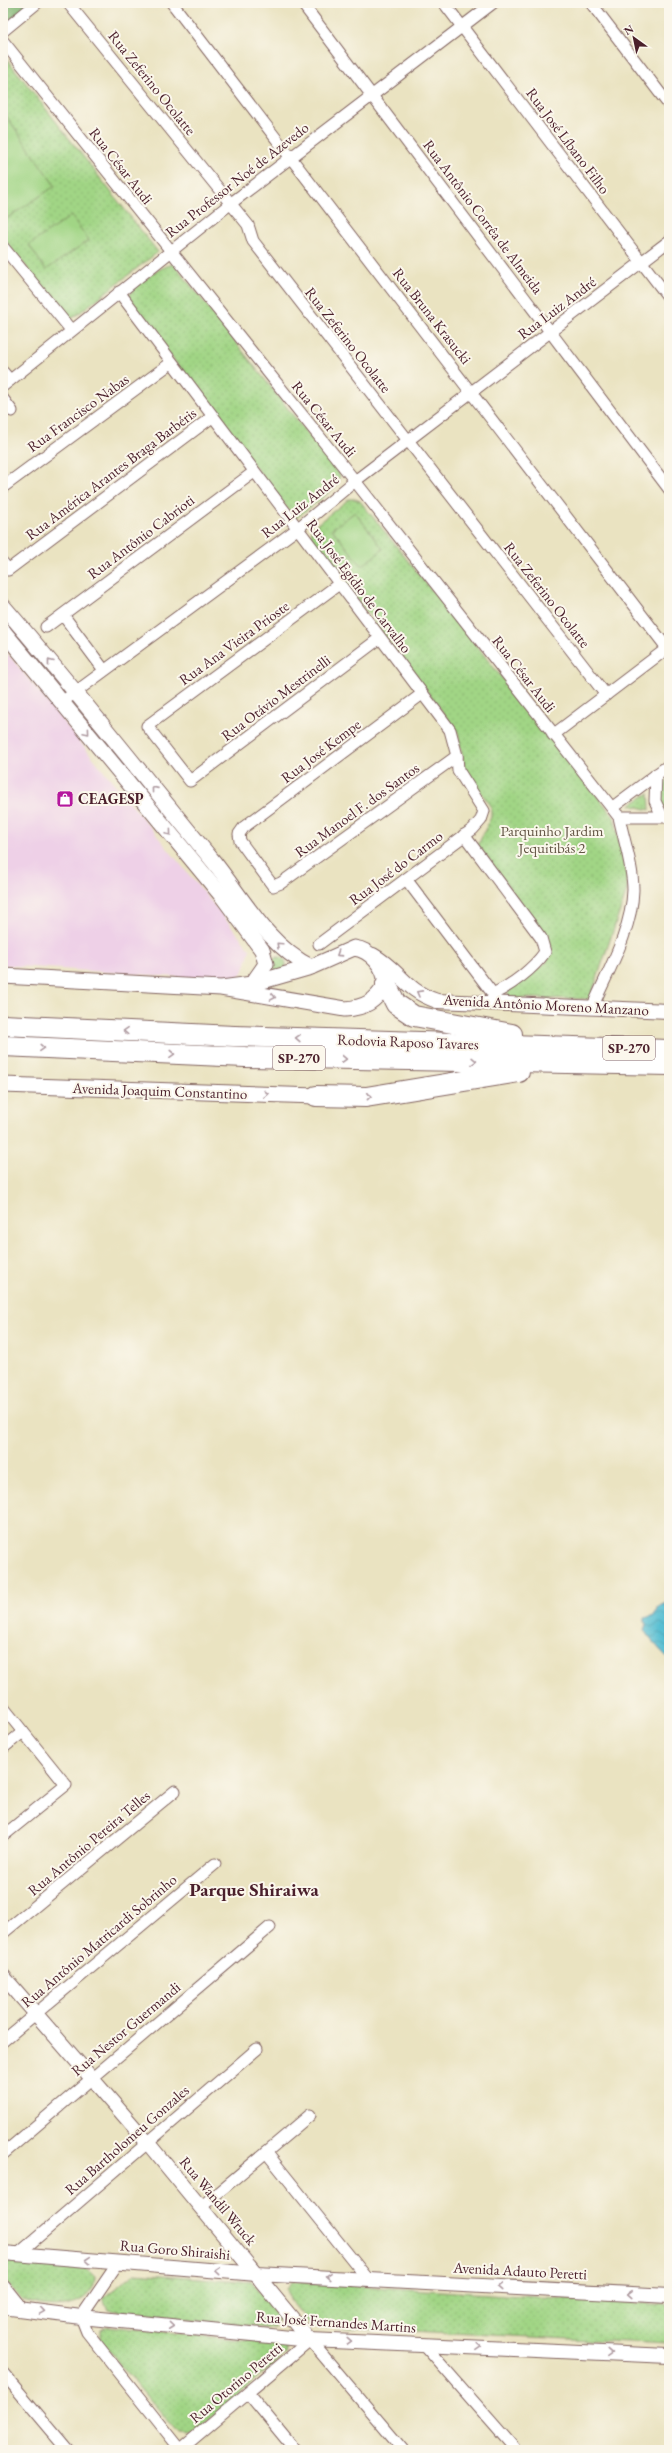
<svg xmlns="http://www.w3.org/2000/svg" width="672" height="2453" font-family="'EB Garamond',serif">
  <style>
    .built { fill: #eed0e7 }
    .grass { fill: url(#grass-dots); stroke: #767a58 }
    .forest { fill: url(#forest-firs); stroke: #656a4e }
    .pitch { fill: #a1d585; stroke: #767a58 }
    .water { fill: url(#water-waves); stroke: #506e7e }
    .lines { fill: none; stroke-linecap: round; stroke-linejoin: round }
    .minor-casing { stroke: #826460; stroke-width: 13 }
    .tertiary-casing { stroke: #826460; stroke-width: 16 }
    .secondary-casing { stroke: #826460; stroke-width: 17 }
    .motorway-casing { stroke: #826460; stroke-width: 22 }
    .minor { stroke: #fff; stroke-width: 11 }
    .tertiary { stroke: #fff; stroke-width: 14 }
    .secondary { stroke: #fff; stroke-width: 15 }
    .motorway { stroke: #fff; stroke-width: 20 }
    .oneway { stroke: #ae9aa0 }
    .labels { text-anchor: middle; stroke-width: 4; stroke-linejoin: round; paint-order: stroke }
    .shield { fill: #fbf7ec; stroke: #7f6065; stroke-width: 1 }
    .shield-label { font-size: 14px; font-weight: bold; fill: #4a1f2b }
    .street-label { font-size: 15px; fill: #4a1f2b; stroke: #fbf7ec }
    .poi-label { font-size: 15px; font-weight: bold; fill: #4a1f2b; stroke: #fbf7ec; text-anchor: start }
    .park-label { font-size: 15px; fill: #645646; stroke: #fbf7ec }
    .district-label { font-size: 19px; font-weight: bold; fill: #4a1f2b; stroke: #fbf7ec }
  </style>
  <defs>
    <pattern id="grass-dots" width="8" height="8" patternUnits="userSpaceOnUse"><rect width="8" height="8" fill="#a1d585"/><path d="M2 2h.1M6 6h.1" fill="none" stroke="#8cb673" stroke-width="1.8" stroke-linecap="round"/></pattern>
    <pattern id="forest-firs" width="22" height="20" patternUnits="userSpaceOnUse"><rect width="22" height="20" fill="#80b672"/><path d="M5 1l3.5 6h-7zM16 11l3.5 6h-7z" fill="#6b935e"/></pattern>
    <pattern id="water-waves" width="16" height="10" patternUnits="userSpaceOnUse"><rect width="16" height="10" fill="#55bed2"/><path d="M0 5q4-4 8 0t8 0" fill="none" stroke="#489aab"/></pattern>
  </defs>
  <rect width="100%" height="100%" fill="#fbf7ec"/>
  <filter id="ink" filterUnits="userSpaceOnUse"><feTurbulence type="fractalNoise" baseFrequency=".025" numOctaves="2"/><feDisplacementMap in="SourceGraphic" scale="8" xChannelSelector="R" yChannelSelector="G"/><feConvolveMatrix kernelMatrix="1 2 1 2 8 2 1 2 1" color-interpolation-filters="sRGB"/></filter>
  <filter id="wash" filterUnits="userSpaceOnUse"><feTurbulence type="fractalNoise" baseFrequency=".012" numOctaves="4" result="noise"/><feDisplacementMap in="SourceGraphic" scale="16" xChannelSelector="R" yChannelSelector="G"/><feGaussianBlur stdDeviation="0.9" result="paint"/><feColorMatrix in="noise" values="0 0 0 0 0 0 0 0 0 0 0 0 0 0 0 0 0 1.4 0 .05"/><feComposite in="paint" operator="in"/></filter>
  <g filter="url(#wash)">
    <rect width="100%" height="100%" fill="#eae3c1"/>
    <polygon class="built" points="3,648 250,949 244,970 235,981 3,965"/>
    <g class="grass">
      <polygon points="3,54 158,252 70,320 3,238"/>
      <path d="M174 264 340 475 335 488 295 519 127 299C134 285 158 267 174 264Z"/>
      <polygon points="349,499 355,499 360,501 614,817 627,877 627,890 590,999 512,998 508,995 508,991 547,962 550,949 548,941 478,845 491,817 491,806 465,771 458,732 311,538 312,528"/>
      <path d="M669 778V812C657 803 657 788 669 778Z"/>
      <polygon points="649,793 650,810 630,805"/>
      <circle cx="279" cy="964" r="7"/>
      <path d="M8 2258 86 2267 95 2276C95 2310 47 2310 24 2300 16 2297 8 2283 3 2277V2261Z"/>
      <polygon points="135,2273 252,2282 281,2314 274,2328 108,2310 103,2298"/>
      <polygon points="293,2282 669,2305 669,2344 312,2326 289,2299 287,2289"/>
      <polygon points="108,2326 288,2345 286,2354 191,2435 179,2434 100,2340 100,2330"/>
    </g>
    <polygon class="forest" points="3,3 31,3 3,25"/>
    <g class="pitch">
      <polygon points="3,111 55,186 3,221"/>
      <polygon points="71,216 89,240 46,270 29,245"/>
      <polygon points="355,512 383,549 362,566 332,529"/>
    </g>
    <path class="water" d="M669 1602V1659C658 1648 652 1641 645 1630L647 1624 645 1621V1618L654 1615 658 1610V1607Z"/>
  </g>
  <g filter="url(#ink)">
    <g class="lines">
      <g class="minor-casing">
        <g id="minor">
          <polyline points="68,3 248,225 253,241 606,695"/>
          <polyline points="172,3 667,648"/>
          <polyline points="302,3 669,489"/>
          <polyline points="444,3 669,298"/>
          <polyline points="591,3 669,105"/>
          <polyline points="3,31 37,3"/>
          <path d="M3 41 355 481 619 817C624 841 633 866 633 890 632 930 608 971 592 1008"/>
          <polyline points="3,247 71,330"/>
          <polyline points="119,292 450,730 457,756 458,770 484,811 481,820 473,829 319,944"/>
          <polyline points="3,372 10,380"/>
          <polyline points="3,386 230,204 493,3"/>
          <polyline points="3,399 12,411"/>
          <polyline points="3,487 171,363"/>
          <polyline points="3,563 8,570 212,417"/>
          <polyline points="339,584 147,726 190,781 380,638"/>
          <polyline points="63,615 104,670"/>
          <polyline points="46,627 254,472"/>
          <polyline points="422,694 244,827 239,834 240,841 273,886 281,883 457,756"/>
          <polyline points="62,702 297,529 355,481 669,241"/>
          <polyline points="553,735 669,647"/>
          <polyline points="656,774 655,801 662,816"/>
          <polyline points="613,807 669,765"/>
          <polyline points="619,817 669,817"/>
          <path d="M464 835 541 938 545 952C533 969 512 985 493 994L498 1004"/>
          <polyline points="406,879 493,994"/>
          <polyline points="3,1707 66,1785 3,1836"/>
          <polyline points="3,1748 23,1732"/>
          <polyline points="3,1933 175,1791"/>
          <polyline points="3,2041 215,1864"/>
          <polyline points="266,2152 368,2279"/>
          <polyline points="3,2154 270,1927"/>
          <polyline points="201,2207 310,2115"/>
          <polyline points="18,2254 257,2049"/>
          <polyline points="118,2263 81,2317 87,2332 181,2450"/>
          <polyline points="424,2345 516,2450"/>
          <polyline points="3,2373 68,2450"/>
          <polyline points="248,2393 295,2450"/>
          <polyline points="180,2450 310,2340 403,2450"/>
        </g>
      </g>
      <g class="tertiary-casing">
        <g id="tertiary">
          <path d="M373 955C400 970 404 990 437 1001L669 1011"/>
          <polyline points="3,1976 147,2142 310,2340"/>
          <polyline points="3,2253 257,2274 669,2296"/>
          <polyline points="3,2287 19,2307"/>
          <polyline points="3,2307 81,2317 310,2340 669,2356"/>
        </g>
      </g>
      <g class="secondary-casing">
        <g id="secondary">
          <path d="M3 606C75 689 143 776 213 861 243 898 267 945 311 967"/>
          <polyline points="3,631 222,896 262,950 266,964 252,984"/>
          <path d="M3 976 221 988 345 1009C365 1008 376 1001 386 984 385 967 371 950 354 948L311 967 252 984 221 988"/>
          <polyline points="3,1085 316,1096"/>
        </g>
      </g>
      <g class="motorway-casing">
        <g id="motorway">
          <polyline points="386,984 396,1004 414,1016 512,1034"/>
          <polyline points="3,1025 234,1036 669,1050"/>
          <polyline points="3,1046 245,1057 669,1065"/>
          <polyline points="316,1096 366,1097 519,1072"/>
        </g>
      </g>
      <use href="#minor" class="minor"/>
      <use href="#tertiary" class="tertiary"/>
      <use href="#secondary" class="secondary"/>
      <use href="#motorway" class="motorway"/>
    </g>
    <defs><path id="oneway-chevron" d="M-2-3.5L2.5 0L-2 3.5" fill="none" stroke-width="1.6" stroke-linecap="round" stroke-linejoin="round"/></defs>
    <g class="oneway">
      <use href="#oneway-chevron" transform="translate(50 662) rotate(-128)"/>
      <use href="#oneway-chevron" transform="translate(87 732) rotate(50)"/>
      <use href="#oneway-chevron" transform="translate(154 789) rotate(-129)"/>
      <use href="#oneway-chevron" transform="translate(169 833) rotate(50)"/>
      <use href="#oneway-chevron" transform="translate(279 945) rotate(-137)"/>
      <use href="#oneway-chevron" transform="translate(339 954) rotate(147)"/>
      <use href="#oneway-chevron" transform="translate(419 993) rotate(-151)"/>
      <use href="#oneway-chevron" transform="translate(273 997) rotate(10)"/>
      <use href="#oneway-chevron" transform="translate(126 1031) rotate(-177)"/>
      <use href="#oneway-chevron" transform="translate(298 1038) rotate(-178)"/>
      <use href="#oneway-chevron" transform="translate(42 1048) rotate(3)"/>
      <use href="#oneway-chevron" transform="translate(172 1054) rotate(3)"/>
      <use href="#oneway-chevron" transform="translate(344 1059) rotate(1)"/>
      <use href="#oneway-chevron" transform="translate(474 1061) rotate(1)"/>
      <use href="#oneway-chevron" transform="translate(266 1094) rotate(2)"/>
      <use href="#oneway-chevron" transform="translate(369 1096) rotate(-6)"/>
      <use href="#oneway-chevron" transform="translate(88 2260) rotate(-175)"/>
      <use href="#oneway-chevron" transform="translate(218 2271) rotate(-175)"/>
      <use href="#oneway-chevron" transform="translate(329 2276) rotate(-177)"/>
      <use href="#oneway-chevron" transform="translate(500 2287) rotate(-177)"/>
      <use href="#oneway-chevron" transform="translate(630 2294) rotate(-177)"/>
      <use href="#oneway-chevron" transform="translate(42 2311) rotate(9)"/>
      <use href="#oneway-chevron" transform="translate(171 2326) rotate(6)"/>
      <use href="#oneway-chevron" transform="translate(349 2341) rotate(3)"/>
      <use href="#oneway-chevron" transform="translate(479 2347) rotate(3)"/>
      <use href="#oneway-chevron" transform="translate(609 2353) rotate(3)"/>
    </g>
  </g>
  <defs>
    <g id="shop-square" transform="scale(0.9)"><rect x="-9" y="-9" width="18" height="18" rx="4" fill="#b5179e" stroke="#fbf7ec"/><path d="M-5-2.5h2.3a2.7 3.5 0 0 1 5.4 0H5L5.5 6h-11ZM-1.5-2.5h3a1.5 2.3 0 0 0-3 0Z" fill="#fff"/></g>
  </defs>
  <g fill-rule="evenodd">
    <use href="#shop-square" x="65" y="799"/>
  </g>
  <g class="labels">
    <g class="shield">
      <rect x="603" y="1036" width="52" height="24" rx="3"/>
      <rect x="273" y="1046" width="52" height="24" rx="3"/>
    </g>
    <g class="shield-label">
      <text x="629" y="1053">SP-270</text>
      <text x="299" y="1063">SP-270</text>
    </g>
    <g class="street-label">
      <text transform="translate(152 83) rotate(51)" y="5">Rua Zeferino Ocolatte</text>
      <text transform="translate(568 141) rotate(53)" y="5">Rua José Líbano Filho</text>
      <text transform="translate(121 166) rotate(52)" y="5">Rua César Audi</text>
      <text transform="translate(237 180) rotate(-38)" y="5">Rua Professor Noé de Azevedo</text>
      <text transform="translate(483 217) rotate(53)" y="5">Rua Antônio Corrêa de Almeida</text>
      <text transform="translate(557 308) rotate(-37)" y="5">Rua Luiz André</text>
      <text transform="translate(432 316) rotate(52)" y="5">Rua Bruna Krasucki</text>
      <text transform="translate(348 340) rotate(52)" y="5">Rua Zeferino Ocolatte</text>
      <text transform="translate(78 413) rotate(-36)" y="5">Rua Francisco Nabas</text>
      <text transform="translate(324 419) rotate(51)" y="5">Rua César Audi</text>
      <text transform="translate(111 474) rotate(-37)" y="5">Rua América Arantes Braga Barbéris</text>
      <text transform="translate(300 506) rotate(-38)" y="5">Rua Luiz André</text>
      <text transform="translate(141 537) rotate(-37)" y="5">Rua Antônio Cabrioti</text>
      <text transform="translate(359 586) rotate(53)" y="5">Rua José Egídio de Carvalho</text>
      <text transform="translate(547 595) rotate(52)" y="5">Rua Zeferino Ocolatte</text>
      <text transform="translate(234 643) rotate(-36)" y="5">Rua Ana Vieira Prioste</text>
      <text transform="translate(524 674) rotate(52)" y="5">Rua César Audi</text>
      <text transform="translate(276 698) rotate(-37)" y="5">Rua Otávio Mestrinelli</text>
      <text transform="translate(321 751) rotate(-37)" y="5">Rua José Kempe</text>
      <text transform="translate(357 810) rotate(-36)" y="5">Rua Manoel F. dos Santos</text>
      <text transform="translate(396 868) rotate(-37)" y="5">Rua José do Carmo</text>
      <text transform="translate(546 1005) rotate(3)" y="5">Avenida Antônio Moreno Manzano</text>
      <text transform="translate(408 1042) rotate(2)" y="5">Rodovia Raposo Tavares</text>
      <text transform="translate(160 1091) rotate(2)" y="5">Avenida Joaquim Constantino</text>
      <text transform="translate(89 1843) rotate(-40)" y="5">Rua Antônio Pereira Telles</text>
      <text transform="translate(99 1941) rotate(-40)" y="5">Rua Antônio Matricardi Sobrinho</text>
      <text transform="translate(126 2029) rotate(-40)" y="5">Rua Nestor Guermandi</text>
      <text transform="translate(127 2140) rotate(-41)" y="5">Rua Bartholomeu Gonzales</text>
      <text transform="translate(218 2201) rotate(50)" y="5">Rua Wandil Wruck</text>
      <text transform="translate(175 2250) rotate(5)" y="5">Rua Goro Shiraishi</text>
      <text transform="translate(520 2271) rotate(3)" y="5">Avenida Adauto Peretti</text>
      <text transform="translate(336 2322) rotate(4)" y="5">Rua José Fernandes Martins</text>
      <text transform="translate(236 2383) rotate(-40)" y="5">Rua Otorino Peretti</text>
    </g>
    <g class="poi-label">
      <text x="78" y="804">CEAGESP</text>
    </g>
    <g class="park-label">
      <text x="552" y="836">Parquinho Jardim<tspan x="552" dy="17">Jequitibás 2</tspan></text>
    </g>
    <g class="district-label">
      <text x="254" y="1896">Parque Shiraiwa</text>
    </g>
  </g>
  <rect width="672" height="2453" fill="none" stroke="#fbf7ec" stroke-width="16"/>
  <g transform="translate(634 38) rotate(327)" stroke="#fbf7ec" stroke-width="3" paint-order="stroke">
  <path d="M0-3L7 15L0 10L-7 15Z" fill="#4a1f2b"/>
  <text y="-6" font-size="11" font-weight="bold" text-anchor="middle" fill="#4a1f2b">N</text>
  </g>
</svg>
